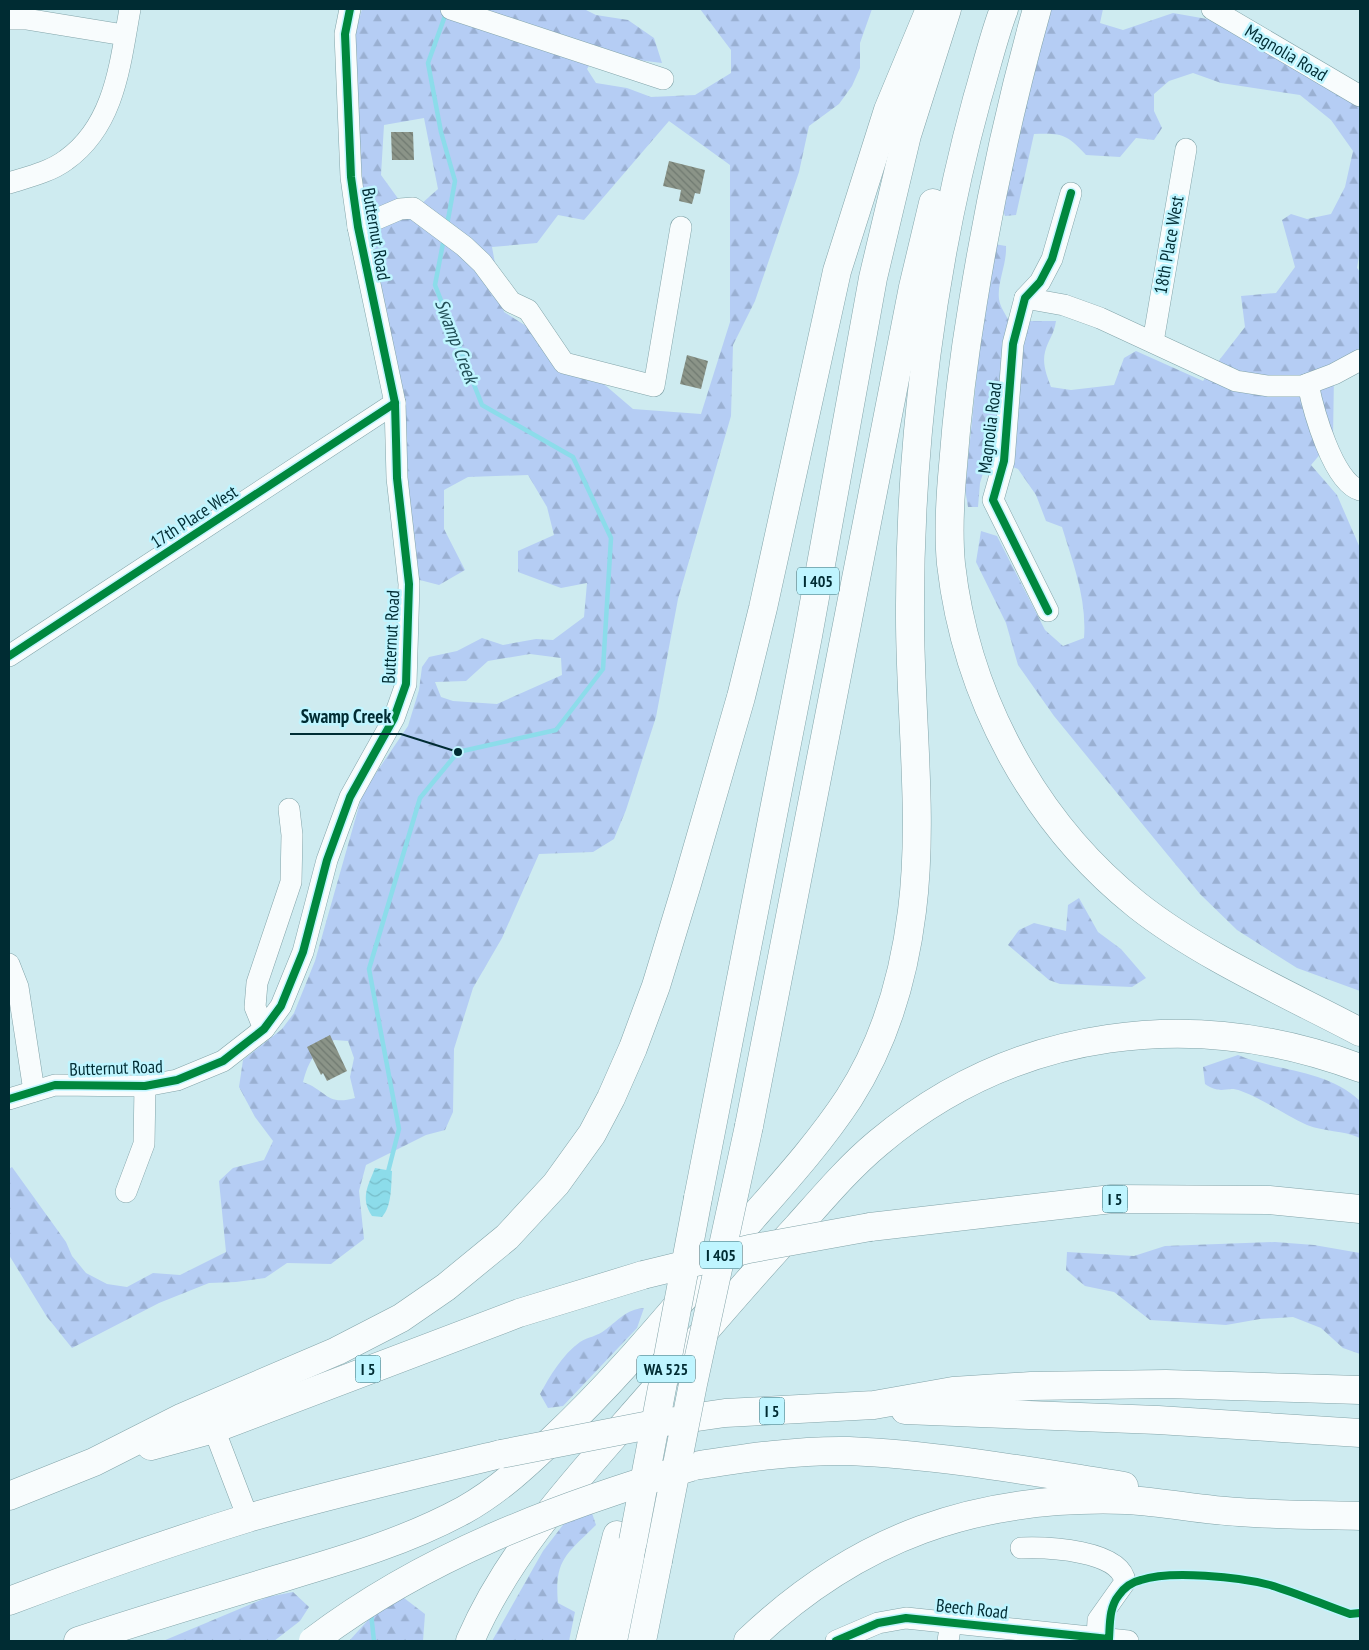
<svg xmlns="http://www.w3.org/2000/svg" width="1369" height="1650" font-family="'PT Sans Narrow',sans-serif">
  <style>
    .forest { fill: url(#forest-firs); fill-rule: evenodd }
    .water { fill: url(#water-waves) }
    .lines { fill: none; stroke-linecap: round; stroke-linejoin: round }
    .stream { stroke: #8cdcea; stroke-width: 4.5 }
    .building { fill: url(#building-back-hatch) }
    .minor-casing { stroke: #82a4a9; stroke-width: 22 }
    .highway-casing { stroke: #82a4a9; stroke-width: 29 }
    .minor { stroke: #f8fcfd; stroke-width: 21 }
    .highway { stroke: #f8fcfd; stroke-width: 28 }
    .highway-bridge-casing { stroke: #82a4a9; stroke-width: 29; stroke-linecap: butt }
    .highway-bridge { stroke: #f8fcfd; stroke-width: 28 }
    .cycleway-casing { stroke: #bff5ff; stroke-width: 11 }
    .cycleway { stroke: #00873e; stroke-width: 8 }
    .labels { text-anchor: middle; stroke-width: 5; stroke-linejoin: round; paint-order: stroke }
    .shield { fill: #bff5ff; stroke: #396870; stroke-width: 1 }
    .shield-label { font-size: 16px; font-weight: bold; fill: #002c33 }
    .street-label { font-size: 18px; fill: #002c33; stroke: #bff5ff }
    .water-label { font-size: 19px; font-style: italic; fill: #214f57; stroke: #bff5ff }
    .leader { fill: none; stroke: #002c33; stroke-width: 2 }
    .callout-dot { fill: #002c33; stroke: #bff5ff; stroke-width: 2 }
    .callout-label { font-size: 19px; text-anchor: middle; font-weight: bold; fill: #002c33; stroke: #bff5ff; stroke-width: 5; stroke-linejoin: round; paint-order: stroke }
  </style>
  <defs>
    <pattern id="forest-firs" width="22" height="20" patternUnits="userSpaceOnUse" patternTransform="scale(1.25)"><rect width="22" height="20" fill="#b5cdf4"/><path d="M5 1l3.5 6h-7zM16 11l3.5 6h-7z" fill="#9ab0d2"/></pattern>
    <pattern id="water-waves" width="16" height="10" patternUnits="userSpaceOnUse" patternTransform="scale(1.25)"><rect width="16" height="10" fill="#8cdcea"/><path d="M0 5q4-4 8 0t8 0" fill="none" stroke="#77bdc9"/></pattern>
    <pattern id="building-back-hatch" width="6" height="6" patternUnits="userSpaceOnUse" patternTransform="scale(1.25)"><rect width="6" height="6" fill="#8b9488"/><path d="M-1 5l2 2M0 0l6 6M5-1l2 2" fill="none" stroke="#6f7970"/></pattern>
  </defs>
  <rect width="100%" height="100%" fill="#ceebf0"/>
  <g class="forest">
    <path d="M362 9H584L596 15 628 20 654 38 662 63 613 57 598 52 587 69 596 83 627 88 651 97 695 95 731 73V50L700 9H872L860 43V68L852 86 839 104 809 126 799 172 755 301 733 345 731 416 678 599 656 717 626 810 614 839 593 852 539 854 502 938 473 988 454 1049 453 1112 445 1130 426 1135 366 1165 359 1191 364 1239 331 1264 287 1263 265 1278 236 1282 209 1283 159 1303 72 1348 47 1317 9 1255V1169L12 1167 66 1242 72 1256 86 1273 107 1284 127 1287 153 1273 180 1275 226 1252 219 1181 233 1168 264 1160 273 1141 255 1117 239 1087 243 1060 282 1029 294 1013 315 961 363 792 408 726 419 690 422 667 429 657 457 651 482 638 503 645 536 639 553 640 584 617 587 583 561 588 518 572V551L554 535 547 507 528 475 468 477 444 490V529L465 570 439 585 416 579 365 236 354 37ZM424 118 438 189 420 205 402 204 381 175 384 125ZM669 121 730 165V322L701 414 633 409 564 350 504 312 492 247 537 243 558 215 584 220ZM530 654 561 658 562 675 497 704 453 701 441 697 435 682 466 681 488 661ZM334 1040 348 1041 354 1058 350 1077 355 1098C326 1106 328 1091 303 1082 309 1060 314 1052 334 1040Z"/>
    <path d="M1051 9H1103L1100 23 1123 30 1173 13 1207 19 1220 14 1360 96V250L1357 268 1360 272V360L1334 374 1333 439 1311 465 1337 495 1360 548V991L1297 968 1237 930 1200 894 1148 831 1054 716 1018 665 1006 623 976 562 981 531 997 536 1045 630 1063 646 1084 638C1087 599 1073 563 1062 527L1046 521 1036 495 1018 469 988 457 980 483 978 507H968L965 489 979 352 994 244 1006 246C1007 264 997 282 999 299 1000 307 1006 315 1009 321H1056C1054 335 1048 340 1045 352 1042 364 1047 376 1051 387L1071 390 1114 385 1124 358 1136 351 1203 381 1245 327 1241 296 1276 293 1295 267 1282 220 1291 214 1307 219 1331 214 1345 187 1353 151 1331 120 1300 95 1221 83 1193 73 1169 81 1154 94V111L1162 128 1154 140 1136 138 1120 157 1086 155C1067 134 1062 133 1034 134L1016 215 1005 216 1002 207 1028 83Z"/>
    <polygon points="1079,898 1098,932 1121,949 1146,978 1132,987 1060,984 1049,980 1008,945 1019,930 1034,923 1066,931 1068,905"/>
    <path d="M1238 1055C1278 1072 1327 1069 1360 1101V1138C1343 1130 1324 1132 1307 1125 1285 1115 1265 1100 1241 1091 1226 1085 1223 1096 1205 1084L1203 1067Z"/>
    <polygon points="1275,1242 1314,1245 1360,1253 1360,1354 1343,1348 1321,1328 1293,1317 1260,1319 1226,1325 1150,1320 1114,1292 1085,1286 1066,1270 1067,1252 1134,1256 1165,1246"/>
    <path d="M644 1308 637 1328 563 1406 548 1408 540 1394C550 1376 562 1355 580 1342 588 1337 598 1336 605 1330 620 1319 625 1310 644 1308Z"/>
    <path d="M592 1513 596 1525C567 1554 554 1559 558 1603L575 1612 569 1641H492L543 1551 566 1521Z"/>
    <polygon points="293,1592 309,1607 300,1621 274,1641 163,1641 268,1597"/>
    <polygon points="404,1598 425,1614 423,1641 349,1641 378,1609"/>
  </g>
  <path class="water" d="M375 1168 392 1171C391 1186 392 1206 382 1217L372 1216C360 1198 368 1186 375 1168Z"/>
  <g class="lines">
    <g class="stream">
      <polyline points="446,13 428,63 441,132 455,181 447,225"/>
      <polyline points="387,1176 399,1129 369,969 420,798 458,752 556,730 603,669 611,538 573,457 482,405 435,285 444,238"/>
      <polyline points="371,1613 374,1641"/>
    </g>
  </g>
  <g class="building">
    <polygon points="391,132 413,132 414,160 392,160"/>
    <polygon points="669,161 705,170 700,194 695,193 692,204 679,201 681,190 663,186"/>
    <polygon points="687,355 708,361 701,389 680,384"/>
    <polygon points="330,1035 347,1071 327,1081 323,1073 321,1075 307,1047"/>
  </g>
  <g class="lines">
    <g class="minor-casing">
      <g id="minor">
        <polyline points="451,9 663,79"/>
        <polyline points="1212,9 1360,96"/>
        <polyline points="9,19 26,19 124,35"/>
        <path d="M9 183C28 177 50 172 66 160 115 125 120 64 130 9"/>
        <polyline points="358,227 400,209 413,208 464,246 482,263 511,302 528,310 564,363 654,386 681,227"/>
        <polyline points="1025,298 1064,305 1100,318 1236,381 1268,386 1302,386 1334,374 1360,360"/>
        <polyline points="1153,342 1186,149"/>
        <path d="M1308 384C1313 409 1333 483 1360 490"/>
        <polyline points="1048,611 993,500 1004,461 1013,344 1025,298 1040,282 1052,259 1071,193"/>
        <polyline points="9,656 395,403"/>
        <polyline points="9,964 18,987 34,1091"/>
        <polyline points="264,1029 255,1007 257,983 291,882 292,835 289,809"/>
        <polyline points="9,1099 55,1085 145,1086 177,1080 223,1061 264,1029 281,1006 303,952 327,860 350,797 394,718 406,684 409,584 397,478 395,403 358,227 351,177 345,34 350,9"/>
        <polyline points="126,1192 144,1144 145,1086"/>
        <polyline points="214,1429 248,1518"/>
        <path d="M1021 1548C1047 1547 1121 1550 1125 1582L1098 1620 1097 1638"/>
        <polyline points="836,1641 878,1623 906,1618 1128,1641"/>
        <polyline points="948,1641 951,1622"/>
      </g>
    </g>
    <g class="highway-casing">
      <g id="highway">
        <path d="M1037 9C1010 105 989 203 973 302 964 356 957 411 953 466 950 498 948 532 951 564 966 696 1033 822 1137 905 1200 955 1288 994 1360 1032"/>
        <polyline points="749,1126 913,287 933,203"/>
        <polyline points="698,1198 808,636 873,278 907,135 947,9"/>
        <polyline points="870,1227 1112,1199 1269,1200 1360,1209"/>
        <polyline points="905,1410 1158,1420 1360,1433"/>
        <polyline points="670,1421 725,1413 874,1405 953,1391 1031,1386 1166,1384 1360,1390"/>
        <polyline points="151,1446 214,1429 519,1313 643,1275"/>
        <path d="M694 1466C745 1458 797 1450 849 1451 941 1455 1034 1472 1124 1486"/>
        <polyline points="9,1496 94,1462 183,1417 337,1351 401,1318 446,1287 507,1237 556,1184 592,1134 611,1098 633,1048 656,986 687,884 741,697 763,608 837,271 888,110 930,9"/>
        <path d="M9 1601C88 1571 167 1543 248 1518 332 1494 417 1474 501 1454"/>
        <path d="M78 1641C144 1619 211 1599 278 1579 342 1560 405 1542 464 1510 498 1491 526 1465 554 1438 616 1380 668 1316 723 1252 765 1202 813 1153 849 1098 885 1042 904 976 912 911 924 817 910 713 910 618 909 446 932 264 977 99 986 69 993 38 1004 9"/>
        <path d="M470 1641C513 1541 593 1462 663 1380 707 1328 751 1277 797 1227 823 1198 848 1168 878 1143 1016 1027 1194 1006 1360 1068"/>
        <polyline points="590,1641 617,1535"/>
        <polyline points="613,1641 632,1547"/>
        <polyline points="642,1641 658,1561"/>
        <path d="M748 1641C857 1537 976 1495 1126 1500 1164 1502 1202 1510 1239 1512 1279 1515 1320 1515 1360 1516"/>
      </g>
    </g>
    <use href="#minor" class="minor"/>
    <use href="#highway" class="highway"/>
    <g class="highway-bridge-casing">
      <g id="highway-bridge">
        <polyline points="643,1275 749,1249 870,1227"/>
        <polyline points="501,1454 670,1421"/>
        <polyline points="633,1541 698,1198"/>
        <polyline points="658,1561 693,1384 749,1126"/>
        <path d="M313 1641C425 1556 556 1507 691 1467"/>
      </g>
    </g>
    <use href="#highway-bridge" class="highway-bridge"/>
    <g class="cycleway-casing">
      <g id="cycleway">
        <polyline points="1048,611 993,500 1004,461 1013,344 1025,298 1040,282 1052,259 1071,193"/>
        <polyline points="9,656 395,403"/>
        <polyline points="9,1099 55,1085 145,1086 177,1080 223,1061 264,1029 281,1006 303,952 327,860 350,797 394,718 406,684 409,584 397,478 395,403 358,227 351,177 345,34 350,9"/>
        <path d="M836 1641 878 1623 906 1618 1109 1639C1110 1624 1109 1607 1119 1595 1124 1588 1132 1582 1141 1580 1170 1570 1240 1577 1270 1585 1297 1593 1324 1605 1350 1614L1360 1613"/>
      </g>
    </g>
    <use href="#cycleway" class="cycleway"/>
  </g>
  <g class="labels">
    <g class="shield">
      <rect x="797" y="567.5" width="42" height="27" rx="4"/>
      <rect x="1102.5" y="1185.5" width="25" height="27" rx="4"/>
      <rect x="700" y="1241.5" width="42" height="27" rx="4"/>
      <rect x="355.5" y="1355.5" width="25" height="27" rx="4"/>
      <rect x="637" y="1355.5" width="58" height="27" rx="4"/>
      <rect x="759.5" y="1397.5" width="25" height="27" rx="4"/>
    </g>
    <g class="shield-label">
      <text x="818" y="587">I 405</text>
      <text x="1115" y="1205">I 5</text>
      <text x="721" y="1261">I 405</text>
      <text x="368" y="1375">I 5</text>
      <text x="666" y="1375">WA 525</text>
      <text x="772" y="1417">I 5</text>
    </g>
    <g class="street-label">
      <text transform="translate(1286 53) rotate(31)" y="6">Magnolia Road</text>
      <text transform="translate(376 234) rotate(80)" y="6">Butternut Road</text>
      <text transform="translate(1169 245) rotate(-80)" y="6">18th Place West</text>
      <text transform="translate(990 428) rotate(-83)" y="6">Magnolia Road</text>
      <text transform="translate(194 517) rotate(-33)" y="6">17th Place West</text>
      <text transform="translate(391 637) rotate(-87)" y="6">Butternut Road</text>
      <text transform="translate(116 1068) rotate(-2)" y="6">Butternut Road</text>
      <text transform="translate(972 1609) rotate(6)" y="6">Beech Road</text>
    </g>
    <g class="water-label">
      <text transform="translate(457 341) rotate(69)" y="7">Swamp Creek</text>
    </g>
  </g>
  <path class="leader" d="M458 752L401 734H290"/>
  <circle class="callout-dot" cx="458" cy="752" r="5"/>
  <g class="callout-label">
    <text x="346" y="723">Swamp Creek</text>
  </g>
  <rect width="1369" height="1650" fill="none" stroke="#002c33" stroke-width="20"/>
</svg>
